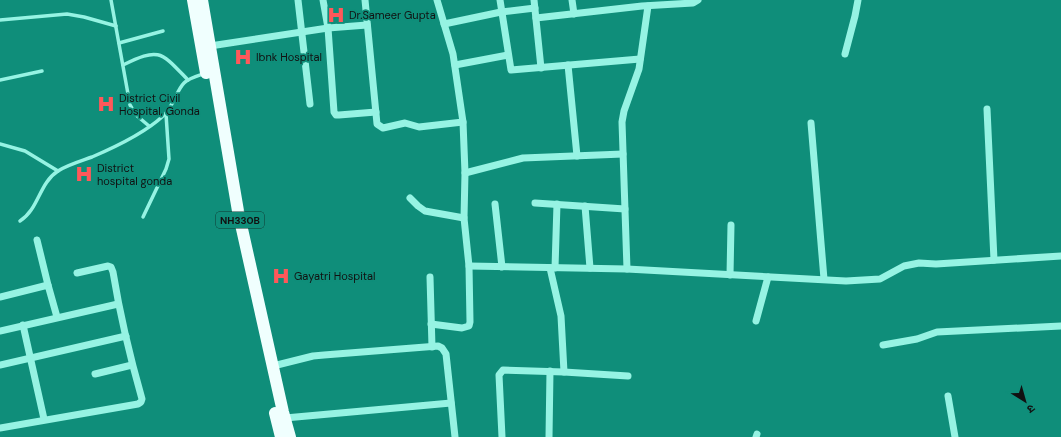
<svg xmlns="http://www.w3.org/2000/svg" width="1061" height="437" font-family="'DM Sans','Noto Sans Devanagari',sans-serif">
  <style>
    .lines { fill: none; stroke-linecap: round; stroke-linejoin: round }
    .service { stroke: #96f3e3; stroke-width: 3.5 }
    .minor { stroke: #96f3e3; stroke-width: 7 }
    .trunk { stroke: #f0fffe; stroke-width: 12 }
    .labels { text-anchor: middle; stroke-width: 3.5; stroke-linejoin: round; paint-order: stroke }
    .shield { fill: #0f8e7a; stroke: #103630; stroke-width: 1 }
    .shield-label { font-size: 10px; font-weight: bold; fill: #111 }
    .poi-label { font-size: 11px; fill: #111; stroke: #0f8e7a; text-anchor: start }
  </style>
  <rect width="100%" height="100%" fill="#0f8e7a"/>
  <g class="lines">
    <g class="service">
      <polyline points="111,0 130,105 136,115 149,126"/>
      <polyline points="0,20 67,14 84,17 116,26"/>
      <polyline points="119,43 163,31"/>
      <path d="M123 65C160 47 161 52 188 80"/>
      <polyline points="0,80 42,71"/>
      <polyline points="0,144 25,151 58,171"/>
      <polyline points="143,217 166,169 169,159 166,114"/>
      <path d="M20 221C39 209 39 183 58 171 67 165 81 161 92 157 113 148 146 132 163 116 174 106 176 91 184 83 189 78 197 76 203 74"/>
    </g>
    <g class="minor">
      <polyline points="298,0 310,104"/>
      <polyline points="323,0 328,28 334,112 336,115 339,115 376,112"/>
      <polyline points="365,0 377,124 383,128 405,123 419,127 463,122"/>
      <polyline points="500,0 511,70 640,59"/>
      <polyline points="534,0 541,68"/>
      <polyline points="572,0 574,14"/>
      <polyline points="536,18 642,6 693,3 698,0"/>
      <polyline points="444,24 501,12 535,8"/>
      <polyline points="210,46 328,28 367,25"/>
      <polyline points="845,54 855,16 858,0"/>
      <polyline points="455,65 508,55"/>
      <polyline points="568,65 577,156"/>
      <polyline points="987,109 994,260"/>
      <polyline points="811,123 824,279"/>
      <polyline points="465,173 523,158 623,154"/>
      <polyline points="410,198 418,206 425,211 464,218"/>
      <polyline points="535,203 625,209"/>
      <polyline points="495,204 502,267"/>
      <polyline points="585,206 590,268"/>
      <polyline points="37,240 48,285"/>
      <polyline points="469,266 627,269 846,281 880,279 904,266 919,263 936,264 1061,256"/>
      <polyline points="550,268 561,316 564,372"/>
      <polyline points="555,268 557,204"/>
      <polyline points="627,269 622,122 624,111 639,69 648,6"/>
      <polyline points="730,275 731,225"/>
      <polyline points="430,277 432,347"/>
      <polyline points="0,297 48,285 57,317"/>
      <polyline points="756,321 768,277"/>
      <polyline points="431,324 462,328 469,326 470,322 469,266 464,218 465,173 463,122 453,54 437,0"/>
      <polyline points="23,325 44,419"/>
      <polyline points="0,331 118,304"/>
      <polyline points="883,345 917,339 937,332 1061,326"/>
      <polyline points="0,365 126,336"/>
      <polyline points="273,366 313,356 324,355 438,346 442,348 446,354 455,437"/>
      <polyline points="95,374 132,365"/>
      <polyline points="948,396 955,437"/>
      <polyline points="285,418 451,403"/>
      <path d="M0 428 138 404 141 402 142 399C130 357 120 315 113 272L111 267 108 266 77 273"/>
      <polyline points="502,437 499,375 503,370 564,372 628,376"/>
      <polyline points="549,437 550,371"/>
      <polyline points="756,437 757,434"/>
    </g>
    <g class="trunk">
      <polyline points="193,0 206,73"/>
      <polyline points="202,0 238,211 283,412 290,437"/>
      <polyline points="275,413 281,437"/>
    </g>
  </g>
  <defs>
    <g id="hospital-bare" transform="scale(1.38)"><path d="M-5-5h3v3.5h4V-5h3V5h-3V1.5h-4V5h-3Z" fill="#ff585a" stroke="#0f8e7a" stroke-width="2.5" paint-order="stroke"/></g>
  </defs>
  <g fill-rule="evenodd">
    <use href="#hospital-bare" x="336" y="15"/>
    <use href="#hospital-bare" x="243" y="57"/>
    <use href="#hospital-bare" x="106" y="104"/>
    <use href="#hospital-bare" x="84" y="174"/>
    <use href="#hospital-bare" x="281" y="276"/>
  </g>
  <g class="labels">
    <rect class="shield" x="216" y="212" width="48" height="16" rx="3"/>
    <g class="shield-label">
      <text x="240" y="224">NH330B</text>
    </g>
    <g class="poi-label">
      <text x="349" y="19">Dr.Sameer Gupta</text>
      <text x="256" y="61">Ibnk Hospital</text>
      <text x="119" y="102">District Civil<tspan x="119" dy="13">Hospital, Gonda</tspan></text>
      <text x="97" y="172">District<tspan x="97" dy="13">hospital gonda</tspan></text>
      <text x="294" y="280">Gayatri Hospital</text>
    </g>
  </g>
  <g transform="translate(1025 401) rotate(143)" stroke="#0f8e7a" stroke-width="3" paint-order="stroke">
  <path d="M0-3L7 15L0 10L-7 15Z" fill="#111111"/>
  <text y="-6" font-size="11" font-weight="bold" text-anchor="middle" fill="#111111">उ</text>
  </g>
</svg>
